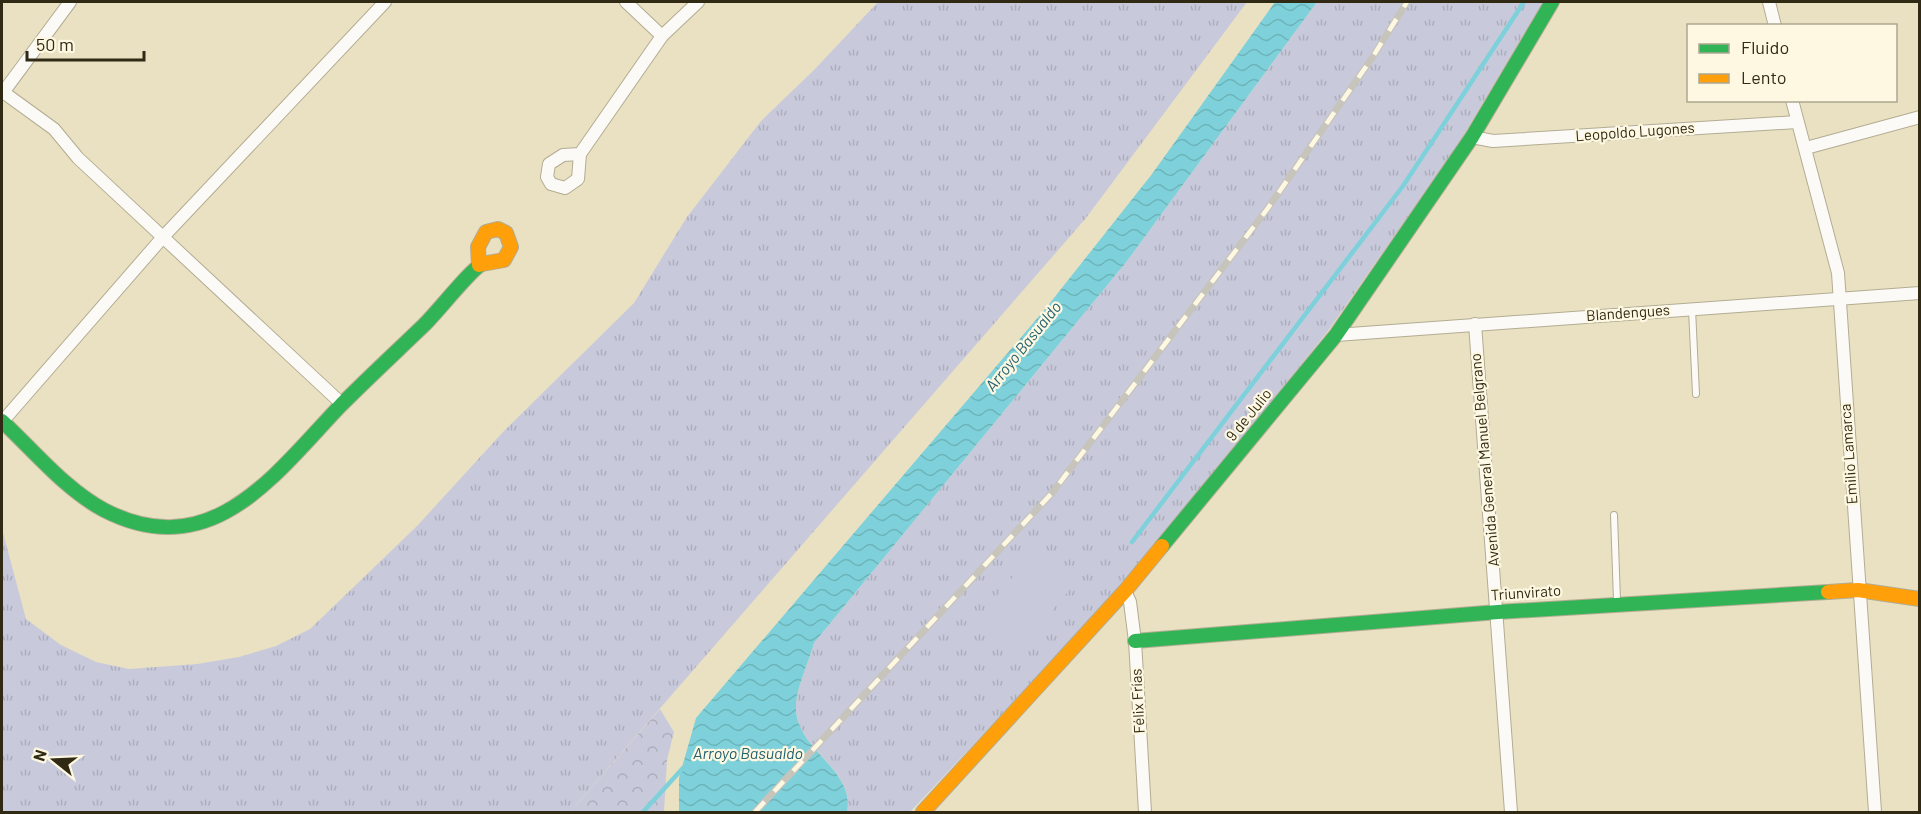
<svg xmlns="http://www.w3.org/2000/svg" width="1921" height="814" font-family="Barlow,sans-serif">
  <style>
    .grass { fill: url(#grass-tufts) }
    .forest { fill: url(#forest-crowns) }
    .pitch { fill: #c8cadc }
    .water { fill: url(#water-waves) }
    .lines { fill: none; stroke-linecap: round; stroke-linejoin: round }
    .stream { stroke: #7ed1da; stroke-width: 4.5 }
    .lane-casing { stroke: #b2ac93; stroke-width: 8 }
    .street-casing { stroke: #b2ac93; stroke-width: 14 }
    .fast-casing { stroke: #b2ac93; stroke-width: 16 }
    .slow-casing { stroke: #b2ac93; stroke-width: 16 }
    .lane { stroke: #fcfaf6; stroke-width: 6 }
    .street { stroke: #fcfaf6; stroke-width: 12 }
    .fast { stroke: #30b455; stroke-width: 14 }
    .slow { stroke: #ff9f0a; stroke-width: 14 }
    .rail-casing { stroke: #c6c4bb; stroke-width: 7 }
    .rail { stroke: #fef8e2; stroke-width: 4.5; stroke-dasharray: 14; stroke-linecap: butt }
    .labels { text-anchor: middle; stroke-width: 4.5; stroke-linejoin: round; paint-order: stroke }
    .street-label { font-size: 15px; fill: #302a14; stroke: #fef8e2 }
    .water-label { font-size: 16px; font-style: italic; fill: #1f6170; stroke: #fef8e2 }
  </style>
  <defs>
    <pattern id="grass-tufts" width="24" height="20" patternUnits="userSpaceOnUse" patternTransform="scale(1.5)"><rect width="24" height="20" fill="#c8cadc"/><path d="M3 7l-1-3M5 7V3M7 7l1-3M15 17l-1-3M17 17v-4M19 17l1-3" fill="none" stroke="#acaebc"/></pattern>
    <pattern id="forest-crowns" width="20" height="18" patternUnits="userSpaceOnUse" patternTransform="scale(1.5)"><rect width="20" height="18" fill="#c8cadc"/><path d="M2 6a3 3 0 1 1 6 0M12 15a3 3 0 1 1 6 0" fill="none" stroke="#acaebc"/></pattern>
    <pattern id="water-waves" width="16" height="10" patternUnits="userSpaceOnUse" patternTransform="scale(1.5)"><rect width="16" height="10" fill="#7ed1da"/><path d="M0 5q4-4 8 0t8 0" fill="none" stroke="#6db4ba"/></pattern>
  </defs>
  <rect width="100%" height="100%" fill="#eae1c2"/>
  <g class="grass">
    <polygon points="878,2 1247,2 1086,218 570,812 2,812 2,529 26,619 61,645 96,662 129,669 197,664 239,657 276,646 310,629 417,526 503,432 634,303 687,217 761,121 814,70"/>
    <path d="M1317 2H1543L1457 146 1328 331 1135 573 910 812H847C856 768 794 749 796 706 796 689 809 661 814 643L1127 261Z"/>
  </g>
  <polygon class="forest" points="660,709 674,732 667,760 664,812 570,812"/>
  <polygon class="pitch" points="1032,554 1071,588 1019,650 980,616"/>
  <path class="water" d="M1275 2H1317L1127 261 814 643C809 661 796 689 796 706 794 749 856 769 847 812H679V778L696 718 1046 308 1152 174Z"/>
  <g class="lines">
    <g class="stream">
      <polyline points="1132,542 1403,186 1524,2"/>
      <polyline points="643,812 683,768"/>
    </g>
    <g class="lane-casing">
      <g id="lane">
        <polyline points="1692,309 1696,394"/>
        <polyline points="1614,515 1617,601"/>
      </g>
    </g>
    <g class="street-casing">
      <g id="street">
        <polyline points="626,2 662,36"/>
        <polyline points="1769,2 1775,26"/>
        <polyline points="3,92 54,129 78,158 342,404"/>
        <polyline points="2,94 70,2"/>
        <polyline points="1792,100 1838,273 1875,812"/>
        <polyline points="1472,137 1493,141 1797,122"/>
        <polyline points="1806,148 1920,117"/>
        <polyline points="580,154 563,155 549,164 547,177 551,184 565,188 578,179 580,154 662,36 698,2"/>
        <polyline points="1475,324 1511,812"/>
        <polyline points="1336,335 1920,293"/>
        <polyline points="2,422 163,237 385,2"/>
        <polyline points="1125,591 1130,602 1135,641 1145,812"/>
      </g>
    </g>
    <g class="fast-casing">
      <g id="fast">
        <path d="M2 421C34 451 66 490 104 510 212 566 276 473 341 405 368 378 396 352 423 326 436 314 471 269 482 264"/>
        <polyline points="1162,546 1336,335 1472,137 1552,2"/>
        <polyline points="1135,641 1498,612 1828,592"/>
      </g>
    </g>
    <g class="slow-casing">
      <g id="slow">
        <polyline points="479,265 478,247 486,232 498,229 506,233 511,247 504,260 482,264"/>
        <polyline points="1828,592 1858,590 1920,599"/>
        <polyline points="923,812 1125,591 1162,546"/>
      </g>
    </g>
    <use href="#lane" class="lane"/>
    <use href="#street" class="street"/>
    <use href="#fast" class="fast"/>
    <use href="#slow" class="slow"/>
    <g class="rail-casing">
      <polyline id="rail" points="755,812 1052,493 1268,208 1372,58 1407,2"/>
    </g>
    <use href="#rail" class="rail"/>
  </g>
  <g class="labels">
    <g class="street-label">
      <text transform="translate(1635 132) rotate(-4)" y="5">Leopoldo Lugones</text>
      <text transform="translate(1628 313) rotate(-4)" y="5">Blandengues</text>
      <text transform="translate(1249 415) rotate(-51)" y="5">9 de Julio</text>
      <text transform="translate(1849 454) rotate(-94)" y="5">Emilio Lamarca</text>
      <text transform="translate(1485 460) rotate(-95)" y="5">Avenida General Manuel Belgrano</text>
      <text transform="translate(1526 593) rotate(-4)" y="5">Triunvirato</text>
      <text transform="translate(1138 701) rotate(-93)" y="5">Félix Frías</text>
    </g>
    <g class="water-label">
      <text transform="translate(1023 346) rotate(-51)" y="6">Arroyo Basualdo</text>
      <text x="748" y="759">Arroyo Basualdo</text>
    </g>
  </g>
  <rect width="1921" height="814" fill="none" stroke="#302a14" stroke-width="6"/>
  <rect x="1687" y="24" width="210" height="78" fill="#fef8e2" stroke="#aca690" stroke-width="1.5"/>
  <rect x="1699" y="44" width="30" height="9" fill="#30b455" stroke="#aca690" stroke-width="1.5"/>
  <text x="1741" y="54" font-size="18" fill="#302a14">Fluido</text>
  <rect x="1699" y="74" width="30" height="9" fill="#ff9f0a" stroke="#aca690" stroke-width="1.5"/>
  <text x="1741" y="84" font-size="18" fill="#302a14">Lento</text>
  <g transform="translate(54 760) rotate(288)" stroke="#fef8e2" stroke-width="4.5" paint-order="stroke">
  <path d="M0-4.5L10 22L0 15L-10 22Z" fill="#302a14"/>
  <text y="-9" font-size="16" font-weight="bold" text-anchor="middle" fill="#302a14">N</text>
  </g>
  <path d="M27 51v9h117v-9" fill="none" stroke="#302a14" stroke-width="3"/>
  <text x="36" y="51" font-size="18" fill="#302a14" stroke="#fef8e2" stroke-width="4.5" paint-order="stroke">50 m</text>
</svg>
